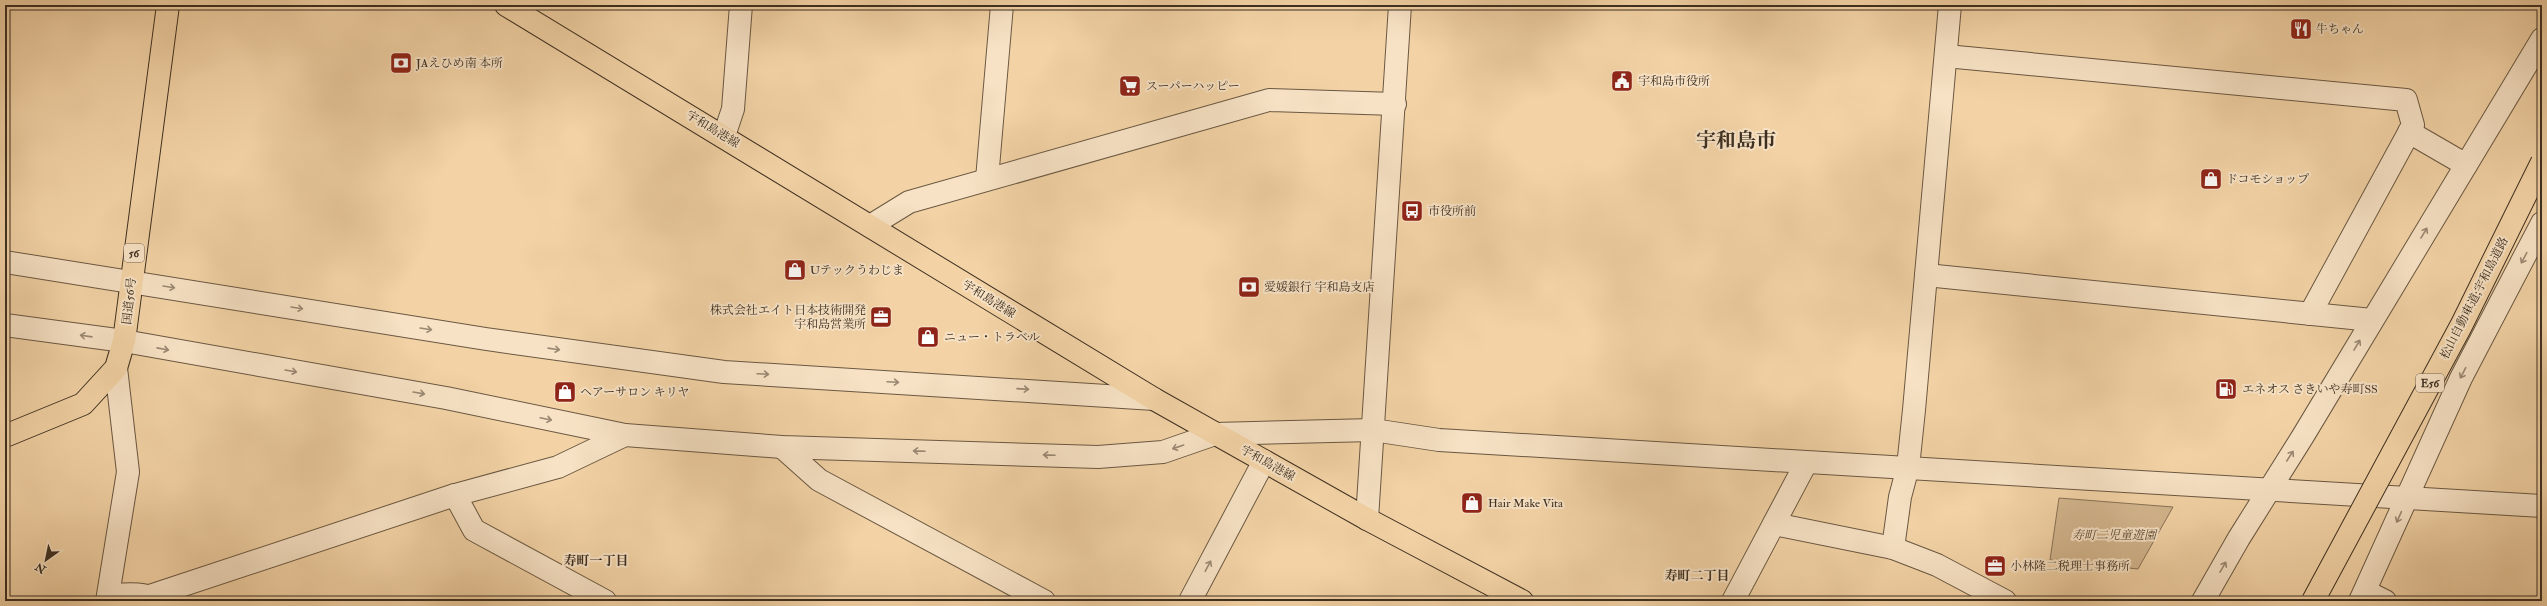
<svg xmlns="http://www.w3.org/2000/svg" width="2547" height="606" font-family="'IM FELL Double Pica','Noto Serif JP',serif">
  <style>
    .green { fill: #d4b78f; stroke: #887358 }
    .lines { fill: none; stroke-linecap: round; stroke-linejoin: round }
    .minor-casing { stroke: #6a5842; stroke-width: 24 }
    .major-casing { stroke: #3d2f21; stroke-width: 24 }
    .highway-casing { stroke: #3d2f21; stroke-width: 24 }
    .minor { stroke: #f7e2c5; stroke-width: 22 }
    .major { stroke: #f3d3a6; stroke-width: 22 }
    .highway { stroke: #f3d3a6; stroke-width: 22 }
    .highway-bridge-casing { stroke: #3d2f21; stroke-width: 24; stroke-linecap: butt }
    .highway-bridge { stroke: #f3d3a6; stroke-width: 22 }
    .oneway { stroke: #9a8873 }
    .labels { text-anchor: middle; stroke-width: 4; stroke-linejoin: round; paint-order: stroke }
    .shield { fill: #f7e2c5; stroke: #756552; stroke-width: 1 }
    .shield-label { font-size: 11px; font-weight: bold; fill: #3d2f21 }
    .poi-label { font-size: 12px; fill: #3d2f21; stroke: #f7e2c5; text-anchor: start }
    .street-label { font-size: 12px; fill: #3d2f21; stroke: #f7e2c5 }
    .park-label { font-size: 12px; font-style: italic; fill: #5b4a37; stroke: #f7e2c5 }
    .neighbourhood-label { font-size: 13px; font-weight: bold; fill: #3d2f21; stroke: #f7e2c5 }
    .town-label { font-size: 20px; font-weight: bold; fill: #3d2f21; stroke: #f7e2c5 }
  </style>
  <rect width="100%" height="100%" fill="#f3d3a6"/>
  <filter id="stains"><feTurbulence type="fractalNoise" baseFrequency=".005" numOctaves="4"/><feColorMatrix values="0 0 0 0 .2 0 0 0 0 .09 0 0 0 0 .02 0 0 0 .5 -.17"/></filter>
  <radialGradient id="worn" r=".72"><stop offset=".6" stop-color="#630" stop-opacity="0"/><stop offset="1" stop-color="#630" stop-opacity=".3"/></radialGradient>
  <polygon class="green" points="2059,498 2173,507 2138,569 2050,560"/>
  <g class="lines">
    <g class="minor-casing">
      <g id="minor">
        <polyline points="1946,56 2406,100 2413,125 2310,314"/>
        <polyline points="2409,132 2466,165"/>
        <polyline points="724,136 733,109 741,5"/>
        <polyline points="987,179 1002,5"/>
        <polyline points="870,226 909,202 1269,100 1395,104"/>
        <polyline points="5,262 486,339 724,372 1154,399"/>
        <polyline points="1926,275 2372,320"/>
        <polyline points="5,325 124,341 446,398 625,435 782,447 1098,457 1163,452 1215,434 1373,430 1439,440 2542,506"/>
        <polyline points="782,447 819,480 1044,601"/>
        <polyline points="455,495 474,530 605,601"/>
        <polyline points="1367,519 1400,5"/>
        <polyline points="1774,524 1893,548 1937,565 2005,601"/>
        <polyline points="1893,548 1900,497 1908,467 1914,410 1950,5"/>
        <polyline points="2365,591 2385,601"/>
        <path d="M110 595C128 594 144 592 160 601"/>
        <polyline points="150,596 455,495 558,467 625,435"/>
        <polyline points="107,601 128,472 116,368"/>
        <polyline points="1190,601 1264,461"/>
        <polyline points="1733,601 1806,463"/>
        <polyline points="2203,601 2239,538 2303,436 2542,39"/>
        <polyline points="2360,601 2461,378 2542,223"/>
      </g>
    </g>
    <g class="major-casing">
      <polyline id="major" points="506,5 1154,399 1367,519 1522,601"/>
    </g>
    <g class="highway-casing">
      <polyline id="highway" points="5,436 83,404 116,368 124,341 168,5"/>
    </g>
    <use href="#minor" class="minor"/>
    <use href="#major" class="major"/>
    <use href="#highway" class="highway"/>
    <g class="highway-bridge-casing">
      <polyline id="highway-bridge" points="2313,601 2461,326 2542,162"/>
    </g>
    <use href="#highway-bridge" class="highway-bridge"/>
  </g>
  <defs><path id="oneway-shaft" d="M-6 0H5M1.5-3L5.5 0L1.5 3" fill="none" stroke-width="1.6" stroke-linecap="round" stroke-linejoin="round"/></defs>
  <g class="oneway">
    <use href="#oneway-shaft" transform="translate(2424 233) rotate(-59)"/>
    <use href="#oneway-shaft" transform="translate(2524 258) rotate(118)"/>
    <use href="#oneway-shaft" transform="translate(169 287) rotate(9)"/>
    <use href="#oneway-shaft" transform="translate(297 308) rotate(9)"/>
    <use href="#oneway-shaft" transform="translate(426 329) rotate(9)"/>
    <use href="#oneway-shaft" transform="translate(86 336) rotate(-172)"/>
    <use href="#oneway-shaft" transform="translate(2357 345) rotate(-59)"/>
    <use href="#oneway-shaft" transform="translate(163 349) rotate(11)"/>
    <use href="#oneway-shaft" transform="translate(554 349) rotate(8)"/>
    <use href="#oneway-shaft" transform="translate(291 371) rotate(10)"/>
    <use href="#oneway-shaft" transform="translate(2463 373) rotate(117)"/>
    <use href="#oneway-shaft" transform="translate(763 374) rotate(3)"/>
    <use href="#oneway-shaft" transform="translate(893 382) rotate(3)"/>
    <use href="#oneway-shaft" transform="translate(1023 389) rotate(4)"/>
    <use href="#oneway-shaft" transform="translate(419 393) rotate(10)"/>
    <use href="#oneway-shaft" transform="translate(546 419) rotate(12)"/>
    <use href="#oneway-shaft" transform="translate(1178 447) rotate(161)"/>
    <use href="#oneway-shaft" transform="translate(919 451) rotate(-178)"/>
    <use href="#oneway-shaft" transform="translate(1049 455) rotate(-178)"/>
    <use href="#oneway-shaft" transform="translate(2290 456) rotate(-57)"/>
    <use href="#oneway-shaft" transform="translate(2399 517) rotate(114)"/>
    <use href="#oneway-shaft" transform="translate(1208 566) rotate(-62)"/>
    <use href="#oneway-shaft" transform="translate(2223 567) rotate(-60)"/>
  </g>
  <defs>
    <g id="restaurant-square" transform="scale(1.15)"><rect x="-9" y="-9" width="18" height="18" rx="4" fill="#8f2418" stroke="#f7e2c5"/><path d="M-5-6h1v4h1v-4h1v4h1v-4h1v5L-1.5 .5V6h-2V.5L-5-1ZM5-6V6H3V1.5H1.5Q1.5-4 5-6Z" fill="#fff"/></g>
    <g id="bank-square" transform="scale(1.15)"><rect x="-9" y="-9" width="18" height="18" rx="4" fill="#8f2418" stroke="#f7e2c5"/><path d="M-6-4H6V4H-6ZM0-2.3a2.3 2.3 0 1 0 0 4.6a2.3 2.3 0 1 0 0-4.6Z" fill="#fff"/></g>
    <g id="civic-square" transform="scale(1.15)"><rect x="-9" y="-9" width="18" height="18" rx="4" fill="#8f2418" stroke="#f7e2c5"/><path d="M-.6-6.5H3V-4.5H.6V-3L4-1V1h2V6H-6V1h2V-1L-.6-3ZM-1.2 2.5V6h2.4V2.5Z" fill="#fff"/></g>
    <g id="supermarket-square" transform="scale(1.15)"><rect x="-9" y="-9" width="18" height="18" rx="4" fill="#8f2418" stroke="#f7e2c5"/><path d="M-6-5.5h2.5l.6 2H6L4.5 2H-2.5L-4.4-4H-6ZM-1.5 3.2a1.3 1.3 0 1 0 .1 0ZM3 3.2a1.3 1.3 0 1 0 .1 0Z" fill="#fff"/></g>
    <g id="shop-square" transform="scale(1.15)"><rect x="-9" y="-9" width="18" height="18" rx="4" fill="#8f2418" stroke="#f7e2c5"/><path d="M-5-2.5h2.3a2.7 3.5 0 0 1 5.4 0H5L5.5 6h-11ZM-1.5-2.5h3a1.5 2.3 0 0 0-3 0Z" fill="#fff"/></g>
    <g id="bus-square" transform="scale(1.15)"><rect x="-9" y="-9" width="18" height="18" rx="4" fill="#8f2418" stroke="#f7e2c5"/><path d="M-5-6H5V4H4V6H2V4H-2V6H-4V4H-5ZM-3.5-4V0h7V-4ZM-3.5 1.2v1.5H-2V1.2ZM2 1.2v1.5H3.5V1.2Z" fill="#fff"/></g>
    <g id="office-square" transform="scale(1.15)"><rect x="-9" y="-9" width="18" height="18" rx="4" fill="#8f2418" stroke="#f7e2c5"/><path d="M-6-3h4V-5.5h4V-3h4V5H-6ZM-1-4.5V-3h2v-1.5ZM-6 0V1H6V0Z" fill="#fff"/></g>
    <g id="fuel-square" transform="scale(1.15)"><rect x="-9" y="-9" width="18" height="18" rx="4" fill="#8f2418" stroke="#f7e2c5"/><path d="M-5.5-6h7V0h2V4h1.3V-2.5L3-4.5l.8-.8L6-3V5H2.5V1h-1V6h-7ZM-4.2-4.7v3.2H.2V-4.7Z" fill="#fff"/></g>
  </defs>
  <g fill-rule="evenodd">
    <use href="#restaurant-square" x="2301" y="29"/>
    <use href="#bank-square" x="401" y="63"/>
    <use href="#civic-square" x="1622" y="81"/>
    <use href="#supermarket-square" x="1130" y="86"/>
    <use href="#shop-square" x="2211" y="179"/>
    <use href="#bus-square" x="1412" y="211"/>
    <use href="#shop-square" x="795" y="270"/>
    <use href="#bank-square" x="1249" y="287"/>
    <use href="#office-square" x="881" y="317"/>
    <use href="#shop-square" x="928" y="337"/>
    <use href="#fuel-square" x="2226" y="389"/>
    <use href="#shop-square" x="565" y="392"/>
    <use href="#shop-square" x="1472" y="503"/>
    <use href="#office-square" x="1995" y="566"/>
  </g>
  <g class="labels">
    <g class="shield">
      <rect x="124" y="244" width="20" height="18" rx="3"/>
      <rect x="2416" y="374" width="28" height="18" rx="3"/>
    </g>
    <g class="shield-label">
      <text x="134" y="257">56</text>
      <text x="2430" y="387">E56</text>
    </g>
    <g class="poi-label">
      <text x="2316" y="33">牛ちゃん</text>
      <text x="416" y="67">JAえひめ南 本所</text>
      <text x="1638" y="85">宇和島市役所</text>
      <text x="1146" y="90">スーパーハッピー</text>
      <text x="2226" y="183">ドコモショップ</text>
      <text x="1428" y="215">市役所前</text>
      <text x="810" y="274">Uテックうわじま</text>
      <text x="1264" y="291">愛媛銀行 宇和島支店</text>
      <text x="866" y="314" text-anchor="end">株式会社エイト日本技術開発<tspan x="866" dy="14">宇和島営業所</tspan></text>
      <text x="944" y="341">ニュー・トラベル</text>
      <text x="2242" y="393">エネオス さきいや寿町SS</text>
      <text x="580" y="396">ヘアーサロン キリヤ</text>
      <text x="1488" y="507">Hair Make Vita</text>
      <text x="2010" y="570">小林隆二税理士事務所</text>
    </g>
    <g class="street-label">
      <text transform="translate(713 129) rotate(31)" y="4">宇和島港線</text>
      <text transform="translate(2474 298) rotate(-63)" y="4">松山自動車道;宇和島道路</text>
      <text transform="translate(989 299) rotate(32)" y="4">宇和島港線</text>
      <text transform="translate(129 301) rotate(-84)" y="4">国道56号</text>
      <text transform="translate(1268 463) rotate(29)" y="4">宇和島港線</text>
    </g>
    <g class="park-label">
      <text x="2114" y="539">寿町二児童遊園</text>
    </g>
    <g class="neighbourhood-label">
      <text x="596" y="565">寿町一丁目</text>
      <text x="1697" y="580">寿町二丁目</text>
    </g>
    <g class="town-label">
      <text x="1736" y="147">宇和島市</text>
    </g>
  </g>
  <rect width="2547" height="606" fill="none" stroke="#f3d3a6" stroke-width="20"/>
  <rect x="6" y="6" width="2535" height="594" fill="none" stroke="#3d2f21" stroke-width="2"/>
  <rect x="10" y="10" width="2527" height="586" fill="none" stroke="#3d2f21"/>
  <g transform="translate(46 560) rotate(213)" stroke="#f7e2c5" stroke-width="3" paint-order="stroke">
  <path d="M0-3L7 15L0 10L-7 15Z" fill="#3d2f21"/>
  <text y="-6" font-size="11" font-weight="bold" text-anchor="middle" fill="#3d2f21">N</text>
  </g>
  <rect width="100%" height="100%" filter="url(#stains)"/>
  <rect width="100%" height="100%" fill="url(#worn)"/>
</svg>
